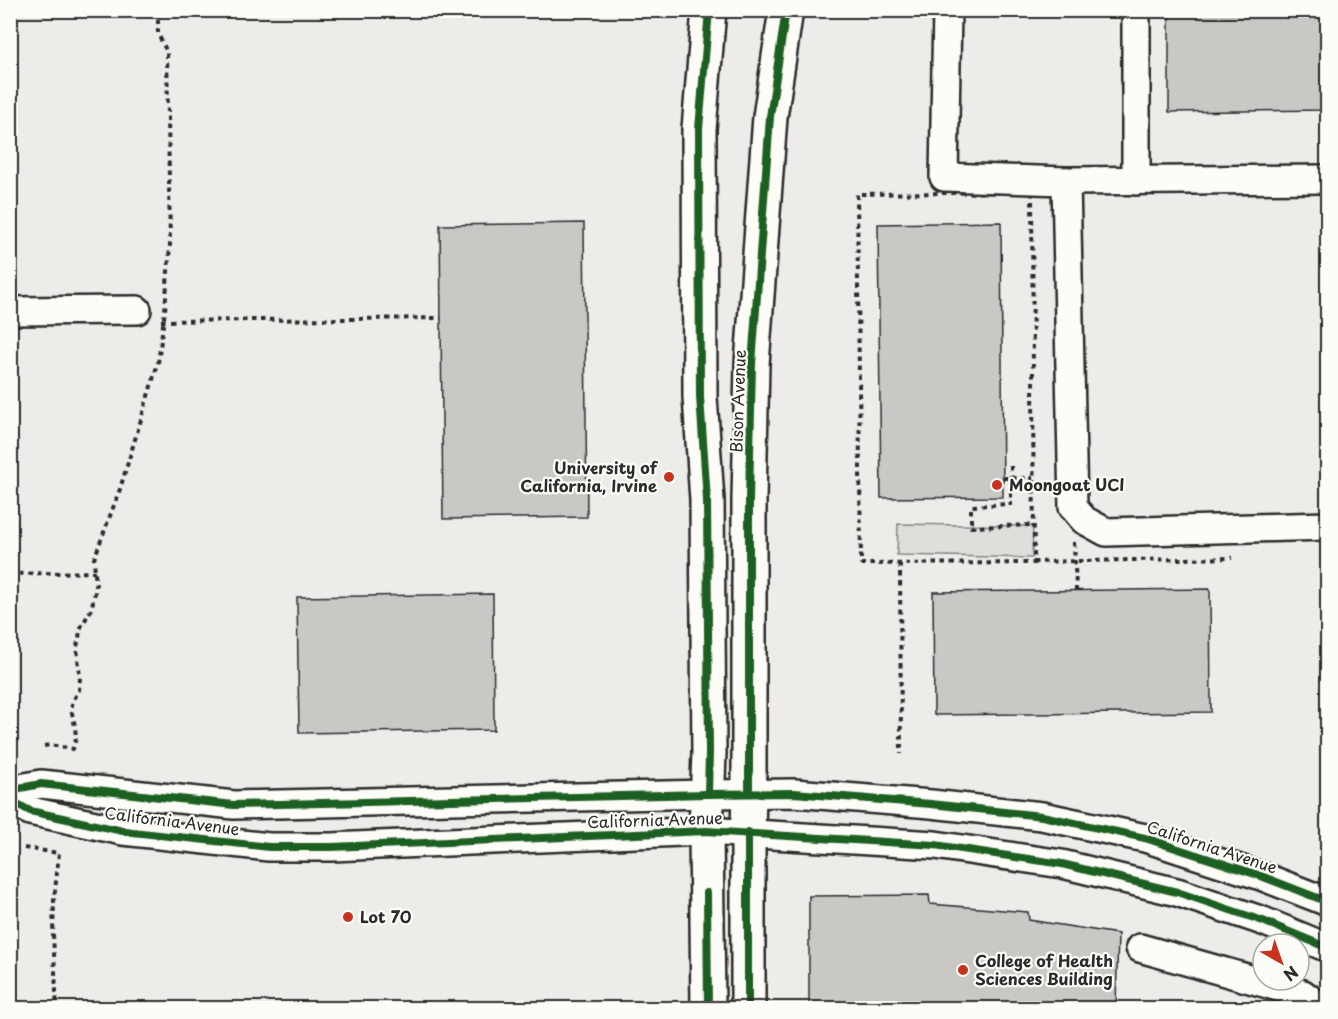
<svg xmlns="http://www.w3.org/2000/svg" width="1338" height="1019" font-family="'Playpen Sans',sans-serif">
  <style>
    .built { fill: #edece8; fill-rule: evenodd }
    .green { fill: #dfdeda; stroke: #858482; stroke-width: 1.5 }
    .building { fill: #c9c8c4; stroke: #2b2b2b; stroke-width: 1.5 }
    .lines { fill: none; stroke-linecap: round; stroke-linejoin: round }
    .minor-casing { stroke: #2b2b2b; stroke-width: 32 }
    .major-casing { stroke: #2b2b2b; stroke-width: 38 }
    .path { stroke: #2b2b2b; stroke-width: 4; stroke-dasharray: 4.5 4.5; stroke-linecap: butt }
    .minor { stroke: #fdfcf7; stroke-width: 27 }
    .major { stroke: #fdfcf7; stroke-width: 33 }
    .cycleway-casing { stroke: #fdfcf7; stroke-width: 11 }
    .cycleway { stroke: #1b5e20; stroke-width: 8 }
    .poi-dot { fill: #c8321e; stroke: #fdfcf7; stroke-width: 2 }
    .labels { text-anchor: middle; stroke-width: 4.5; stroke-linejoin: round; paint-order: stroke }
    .street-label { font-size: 16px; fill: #2b2b2b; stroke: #fdfcf7 }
    .poi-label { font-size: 16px; font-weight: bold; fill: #2b2b2b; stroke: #fdfcf7; text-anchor: start }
  </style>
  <rect width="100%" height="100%" fill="#fdfcf7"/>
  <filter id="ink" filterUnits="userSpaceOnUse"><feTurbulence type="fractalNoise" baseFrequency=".0167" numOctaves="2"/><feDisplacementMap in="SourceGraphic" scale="12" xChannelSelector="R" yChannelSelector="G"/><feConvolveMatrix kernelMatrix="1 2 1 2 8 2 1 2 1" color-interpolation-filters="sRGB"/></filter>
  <g filter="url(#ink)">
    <path class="built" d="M10 11H1327V1008H11ZM1263 944H1299V980H1263Z"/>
    <polygon class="green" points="898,524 1033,526 1032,558 897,555"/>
    <g class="building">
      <polygon points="1169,10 1328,10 1328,110 1169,112"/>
      <polygon points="1001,222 1003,497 881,498 878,224"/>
      <polygon points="584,223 587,517 443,519 440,225"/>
      <polygon points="1210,589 1211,712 934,715 933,592"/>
      <polygon points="493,594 494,730 299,733 297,597"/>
      <polygon points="929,895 930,904 1028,912 1029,920 1118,934 1116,1007 877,1006 877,1008 816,1008 809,1006 809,896"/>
    </g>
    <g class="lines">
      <g class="minor-casing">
        <g id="minor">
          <polyline points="947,10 944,177 1066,181 1328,179"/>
          <polyline points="1136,10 1136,181"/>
          <polyline points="1066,181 1073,507 1084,520 1106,532 1328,526"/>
          <polyline points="10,311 137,310"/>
          <polyline points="10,790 41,784 234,805 708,794 794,793 931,804 1042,816 1145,838 1261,876 1328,902"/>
          <polyline points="10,800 30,811 123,831 269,847 332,847 706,831 935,845 1062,864 1177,892 1263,921 1328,948"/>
          <polyline points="1140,948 1303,994 1322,1008"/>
        </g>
      </g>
      <g class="major-casing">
        <g id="major">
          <polyline points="708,1008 706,831 709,753 707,500 700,397 699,129 709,10"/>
          <polyline points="748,1008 748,832 749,793 749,500 752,364 770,117 786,10"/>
        </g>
      </g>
      <g class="path">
        <polygon points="1032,192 1034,563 861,564 857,194"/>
        <polyline points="161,321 441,318"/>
        <polyline points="1011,466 1011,504 971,506 971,527 1033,525"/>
        <polyline points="1003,478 1033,478"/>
        <polyline points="1074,542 1076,590"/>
        <polyline points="1033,562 1232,558"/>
        <polyline points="900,564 901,754"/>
        <polyline points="10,574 95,572"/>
        <polyline points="44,746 50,745 73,749 76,738 75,726 71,709 73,701 79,690 80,678 77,647 81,627 91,610 94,597 96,587 94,559 120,489 158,363 165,310 170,245 167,52 158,34 158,10"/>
        <polyline points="24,848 59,853 54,900 53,935 57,1008"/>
        <polyline points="669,1008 673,1007 683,1007"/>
      </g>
      <use href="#minor" class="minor"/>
      <use href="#major" class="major"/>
      <g class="cycleway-casing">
        <g id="cycleway">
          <polyline points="10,790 41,784 234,805 708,794 794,793 931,804 1042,816 1145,838 1261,876 1328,902"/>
          <polyline points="749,793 749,500 752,364 770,117 786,10"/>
          <polyline points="708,794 709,753 707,500 700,397 699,129 709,10"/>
          <polyline points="10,800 30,811 123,831 269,847 332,847 706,831 935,845 1062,864 1177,892 1263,921 1328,948"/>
          <polyline points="748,832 748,1008"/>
          <polyline points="707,893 708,1008"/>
        </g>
      </g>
      <use href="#cycleway" class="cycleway"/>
    </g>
  </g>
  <g class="poi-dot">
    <circle cx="669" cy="477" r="6"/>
    <circle cx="997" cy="485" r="6"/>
    <circle cx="348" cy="917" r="6"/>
    <circle cx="963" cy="970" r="6"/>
  </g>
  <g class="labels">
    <g class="street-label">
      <text transform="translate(738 401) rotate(-88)" y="6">Bison Avenue</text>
      <text transform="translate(655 820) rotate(-2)" y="6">California Avenue</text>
      <text transform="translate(172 821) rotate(7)" y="6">California Avenue</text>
      <text transform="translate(1212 847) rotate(18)" y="6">California Avenue</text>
    </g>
    <g class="poi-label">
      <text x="657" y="474" text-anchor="end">University of<tspan x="657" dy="18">California, Irvine</tspan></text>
      <text x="1009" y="491">Moongoat UCI</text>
      <text x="360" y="923">Lot 70</text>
      <text x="975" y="967">College of Health<tspan x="975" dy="18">Sciences Building</tspan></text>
    </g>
  </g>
  <rect width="1338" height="1019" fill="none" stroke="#fdfcf7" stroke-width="36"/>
  <rect x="18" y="18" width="1302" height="983" fill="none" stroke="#2b2b2b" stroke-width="2" filter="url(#ink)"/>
  <g transform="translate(1281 962) rotate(140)"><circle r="28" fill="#fdfcf7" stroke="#a9a8a5" stroke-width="1.5"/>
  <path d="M0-4.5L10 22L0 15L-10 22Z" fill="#c8321e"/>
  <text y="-9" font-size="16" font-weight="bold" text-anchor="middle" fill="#2b2b2b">N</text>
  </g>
</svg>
